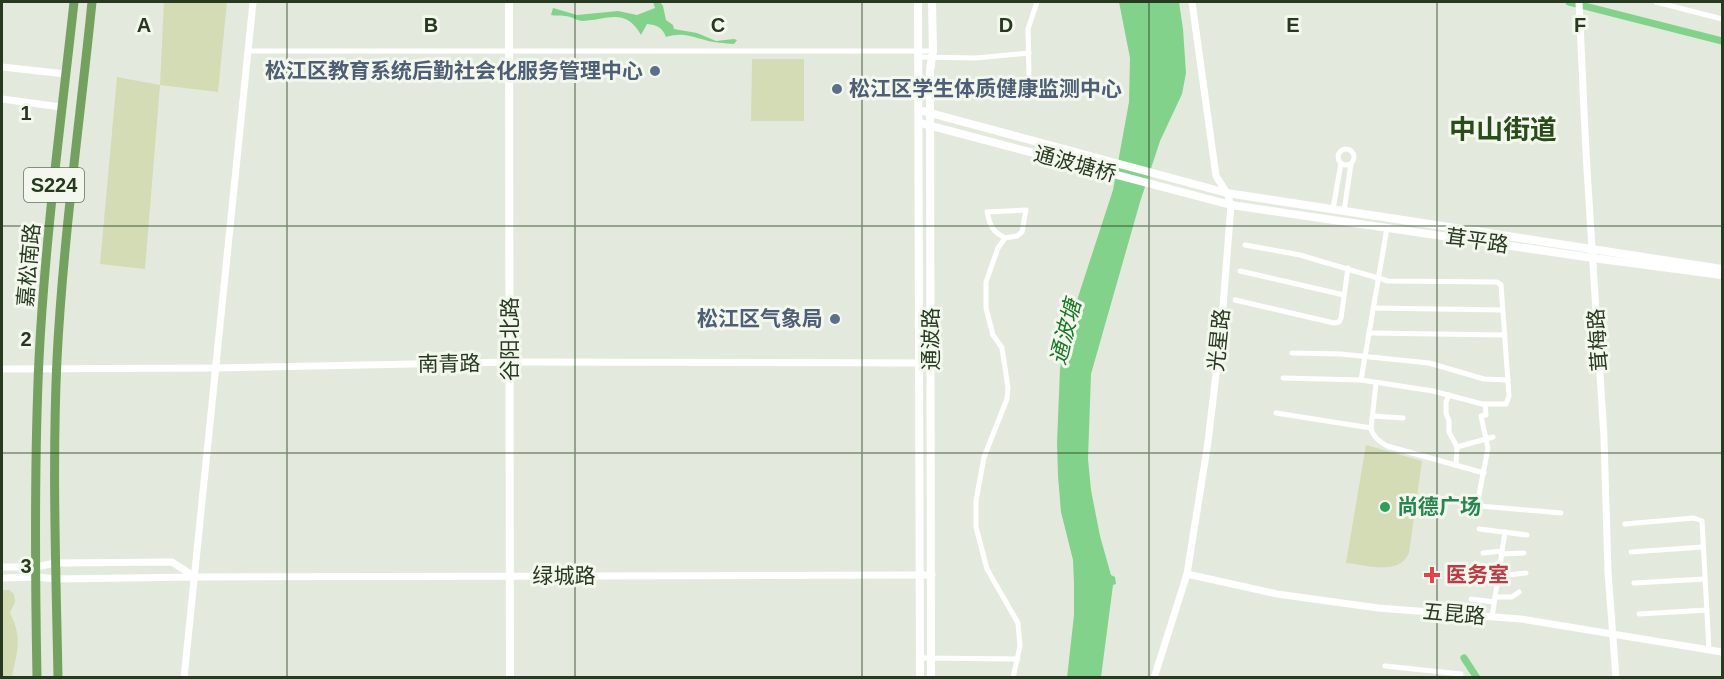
<svg xmlns="http://www.w3.org/2000/svg" width="1724" height="679" font-family="Arial,'Noto Sans SC',sans-serif">
  <style>
    .green { fill: #d3dcb5 }
    .water { fill: #82d28b }
    .lines { fill: none; stroke-linecap: round; stroke-linejoin: round }
    .canal { stroke: #82d28b; stroke-width: 7 }
    .minor { stroke: #fff; stroke-width: 5 }
    .tertiary { stroke: #fff; stroke-width: 7 }
    .secondary { stroke: #fff; stroke-width: 8 }
    .primary { stroke: #74a160; stroke-width: 9 }
    .grid { fill: none; stroke: #273a1f; stroke-width: 1.5; stroke-opacity: 0.55 }
    .service-dot { fill: #5c6f8a; stroke: #f3f7ee; stroke-width: 2 }
    .leisure-dot { fill: #2e9e5b; stroke: #f3f7ee; stroke-width: 2 }
    .health-dot { fill: #e0444e; stroke: #f3f7ee; stroke-width: 2 }
    .labels { text-anchor: middle; stroke-width: 6; stroke-linejoin: round; paint-order: stroke }
    .shield { fill: #f3f7ee; stroke: #64735d; stroke-width: 1.5 }
    .shield-label { font-size: 20px; font-weight: bold; fill: #273a1f }
    .service-label { font-size: 21px; font-weight: bold; fill: #4e5e75; stroke: #f3f7ee; text-anchor: end }
    .street-label { font-size: 21px; fill: #273a1f; stroke: #f3f7ee }
    .leisure-label { font-size: 21px; font-weight: bold; fill: #27864d; stroke: #f3f7ee; text-anchor: start }
    .health-label { font-size: 21px; font-weight: bold; fill: #be3a42; stroke: #f3f7ee; text-anchor: start }
    .water-label { font-size: 22px; font-style: italic; fill: #177723; stroke: #f3f7ee }
    .district-label { font-size: 27px; font-weight: bold; fill: #294c1a; stroke: #f3f7ee }
    .grid-label { font-size: 20px; text-anchor: middle; font-weight: bold; fill: #273a1f; stroke: #f3f7ee; stroke-width: 6; stroke-linejoin: round; paint-order: stroke }
  </style>
  <rect width="100%" height="100%" fill="#e3eadd"/>
  <g class="green">
    <polygon points="164,2 227,2 218,92 160,85 145,269 100,264 117,77 160,85"/>
    <polygon points="752,59 804,59 804,121 751,121"/>
    <path d="M1366 445 1422 461 1409 553C1399 576 1366 565 1346 563Z"/>
    <path d="M2 590H9L14 594 15 602 10 613C23 639 17 651 12 677H2Z"/>
  </g>
  <g class="water">
    <path d="M653 2H660L663 6 666 20 673 25 674 29 697 33 716 41 734 39 737 40 734 44C725 43 714 43 705 40 691 36 681 32 666 37 662 27 657 25 647 24L641 35C625 7 608 20 583 21 577 21 571 16 565 16 560 15 555 16 551 15L553 8 577 15 618 11 637 15 655 8Z"/>
    <polygon points="1119,2 1179,2 1183,29 1186,73 1182,94 1160,141 1140,202 1091,374 1088,459 1091,490 1100,536 1111,575 1115,577 1116,584 1113,585 1101,677 1067,678 1074,615 1074,583 1073,560 1061,512 1058,476 1057,443 1060,369 1065,337 1113,190 1129,102 1130,58"/>
  </g>
  <g class="lines">
    <g class="canal">
      <polyline points="1569,2 1722,41"/>
      <polyline points="1464,658 1477,678"/>
    </g>
    <g class="minor">
      <polyline points="1656,2 1722,19"/>
      <polyline points="249,51 933,51"/>
      <polyline points="919,57 976,58 1029,53"/>
      <polyline points="1029,74 1028,29 1037,2"/>
      <circle cx="1346" cy="157" r="8"/>
      <polyline points="1333,209 1341,163"/>
      <polyline points="1344,211 1351,164"/>
      <path d="M1005 238C992 231 990 226 987 212L1026 210 1022 232 1017 236 1005 238 998 248 986 282V308L993 335 1002 348 1008 388 1007 399 984 457 976 501V527L987 569 1018 623 1020 646 1013 678"/>
      <polyline points="1245,245 1300,255 1388,281 1497,282 1501,285 1509,396 1506,404 1482,404 1433,391 1361,380 1283,378"/>
      <polyline points="1240,271 1344,295"/>
      <polyline points="1235,300 1334,323 1339,322 1341,318 1348,268"/>
      <polyline points="1374,308 1503,310"/>
      <polyline points="1369,333 1505,335"/>
      <polyline points="1292,353 1341,354 1429,363 1484,379 1508,380"/>
      <polyline points="1361,380 1387,228"/>
      <path d="M1376 383 1371 428C1373 437 1379 441 1387 446L1484 473"/>
      <polyline points="1449,395 1446,402 1446,413 1449,421 1449,432 1457,447 1456,465"/>
      <polyline points="1485,404 1486,415 1481,416 1488,448 1478,500 1480,506 1561,513"/>
      <polyline points="1276,413 1371,428"/>
      <polyline points="1373,416 1403,418"/>
      <polyline points="1457,447 1493,437"/>
      <polyline points="1625,524 1694,518 1702,521 1709,650"/>
      <polyline points="1479,529 1527,535"/>
      <polyline points="1631,552 1703,547"/>
      <polyline points="1483,553 1502,551"/>
      <polyline points="1501,554 1524,553"/>
      <polyline points="1476,574 1499,572"/>
      <polyline points="1498,576 1526,573"/>
      <polyline points="1634,583 1705,579"/>
      <polyline points="1495,597 1512,597 1519,592"/>
      <polyline points="1471,599 1494,602"/>
      <polyline points="1639,614 1707,610"/>
      <polyline points="1492,617 1505,532"/>
      <polyline points="921,658 1018,659"/>
      <polyline points="1385,666 1461,674"/>
    </g>
    <g class="tertiary">
      <polyline points="1579,2 1586,153 1604,438 1608,572 1616,678"/>
      <polyline points="2,67 66,74"/>
      <polyline points="2,99 61,107"/>
      <polyline points="2,369 216,368 510,362 932,363"/>
      <polyline points="2,567 36,567 55,563 172,562 195,577"/>
      <polyline points="1187,574 1277,594 1378,608 1521,619 1722,652"/>
      <polyline points="2,578 36,577 56,579 195,577 932,575"/>
      <polyline points="184,678 253,2"/>
      <polyline points="1154,678 1187,574 1208,442 1221,332 1231,205 1227,193 1216,176 1192,2"/>
    </g>
    <g class="secondary">
      <polyline points="509,2 510,678"/>
      <polyline points="918,2 920,678"/>
      <polyline points="919,110 1227,193 1722,269"/>
      <polyline points="920,123 1231,205 1593,258 1722,275"/>
      <polyline points="931,678 930,70 933,51 932,2"/>
    </g>
    <g class="primary">
      <path d="M37 678C35 572 34 465 39 359 45 239 61 121 74 2"/>
      <path d="M58 678C56 571 52 465 57 359 63 240 80 120 92 2"/>
    </g>
  </g>
  <path class="grid" d="M287 2V678M575 2V678M862 2V678M1149 2V678M1437 2V678M2 226H1722M2 453H1722"/>
  <g class="service-dot">
    <circle cx="655" cy="71" r="6"/>
    <circle cx="837" cy="89" r="6"/>
    <circle cx="835" cy="319" r="6"/>
  </g>
  <circle class="leisure-dot" cx="1385" cy="507" r="6"/>
  <path class="health-dot" d="M1429 566h6v6h6v6h-6v6h-6v-6h-6v-6h6z"/>
  <g class="labels">
    <rect class="shield" x="24" y="168" width="60" height="34" rx="4.5"/>
    <g class="shield-label">
      <text x="54" y="192">S224</text>
    </g>
    <g class="service-label">
      <text x="643" y="78">松江区教育系统后勤社会化服务管理中心</text>
      <text x="849" y="96" text-anchor="start">松江区学生体质健康监测中心</text>
      <text x="823" y="326">松江区气象局</text>
    </g>
    <g class="street-label">
      <text transform="translate(1075 164) rotate(15)" y="7">通波塘桥</text>
      <text transform="translate(1477 241) rotate(8)" y="7">茸平路</text>
      <text transform="translate(29 265) rotate(-85)" y="7">嘉松南路</text>
      <text transform="translate(510 339) rotate(-90)" y="7">谷阳北路</text>
      <text transform="translate(931 339) rotate(-90)" y="7">通波路</text>
      <text transform="translate(1219 340) rotate(-84)" y="7">光星路</text>
      <text transform="translate(1598 340) rotate(-94)" y="7">茸梅路</text>
      <text transform="translate(449 364) rotate(-1)" y="7">南青路</text>
      <text x="564" y="583">绿城路</text>
      <text transform="translate(1454 614) rotate(5)" y="7">五昆路</text>
    </g>
    <g class="leisure-label">
      <text x="1397" y="514">尚德广场</text>
    </g>
    <g class="health-label">
      <text x="1446" y="582">医务室</text>
    </g>
    <g class="water-label">
      <text transform="translate(1065 332) rotate(-76)" y="8">通波塘</text>
    </g>
    <g class="district-label">
      <text x="1503" y="139">中山街道</text>
    </g>
  </g>
  <g class="grid-label">
    <text x="144" y="32">A</text>
    <text x="431" y="32">B</text>
    <text x="718" y="32">C</text>
    <text x="1006" y="32">D</text>
    <text x="1293" y="32">E</text>
    <text x="1580" y="32">F</text>
    <text x="26" y="120">1</text>
    <text x="26" y="346">2</text>
    <text x="26" y="573">3</text>
  </g>
  <rect width="1724" height="679" fill="none" stroke="#273a1f" stroke-width="6"/>
</svg>
